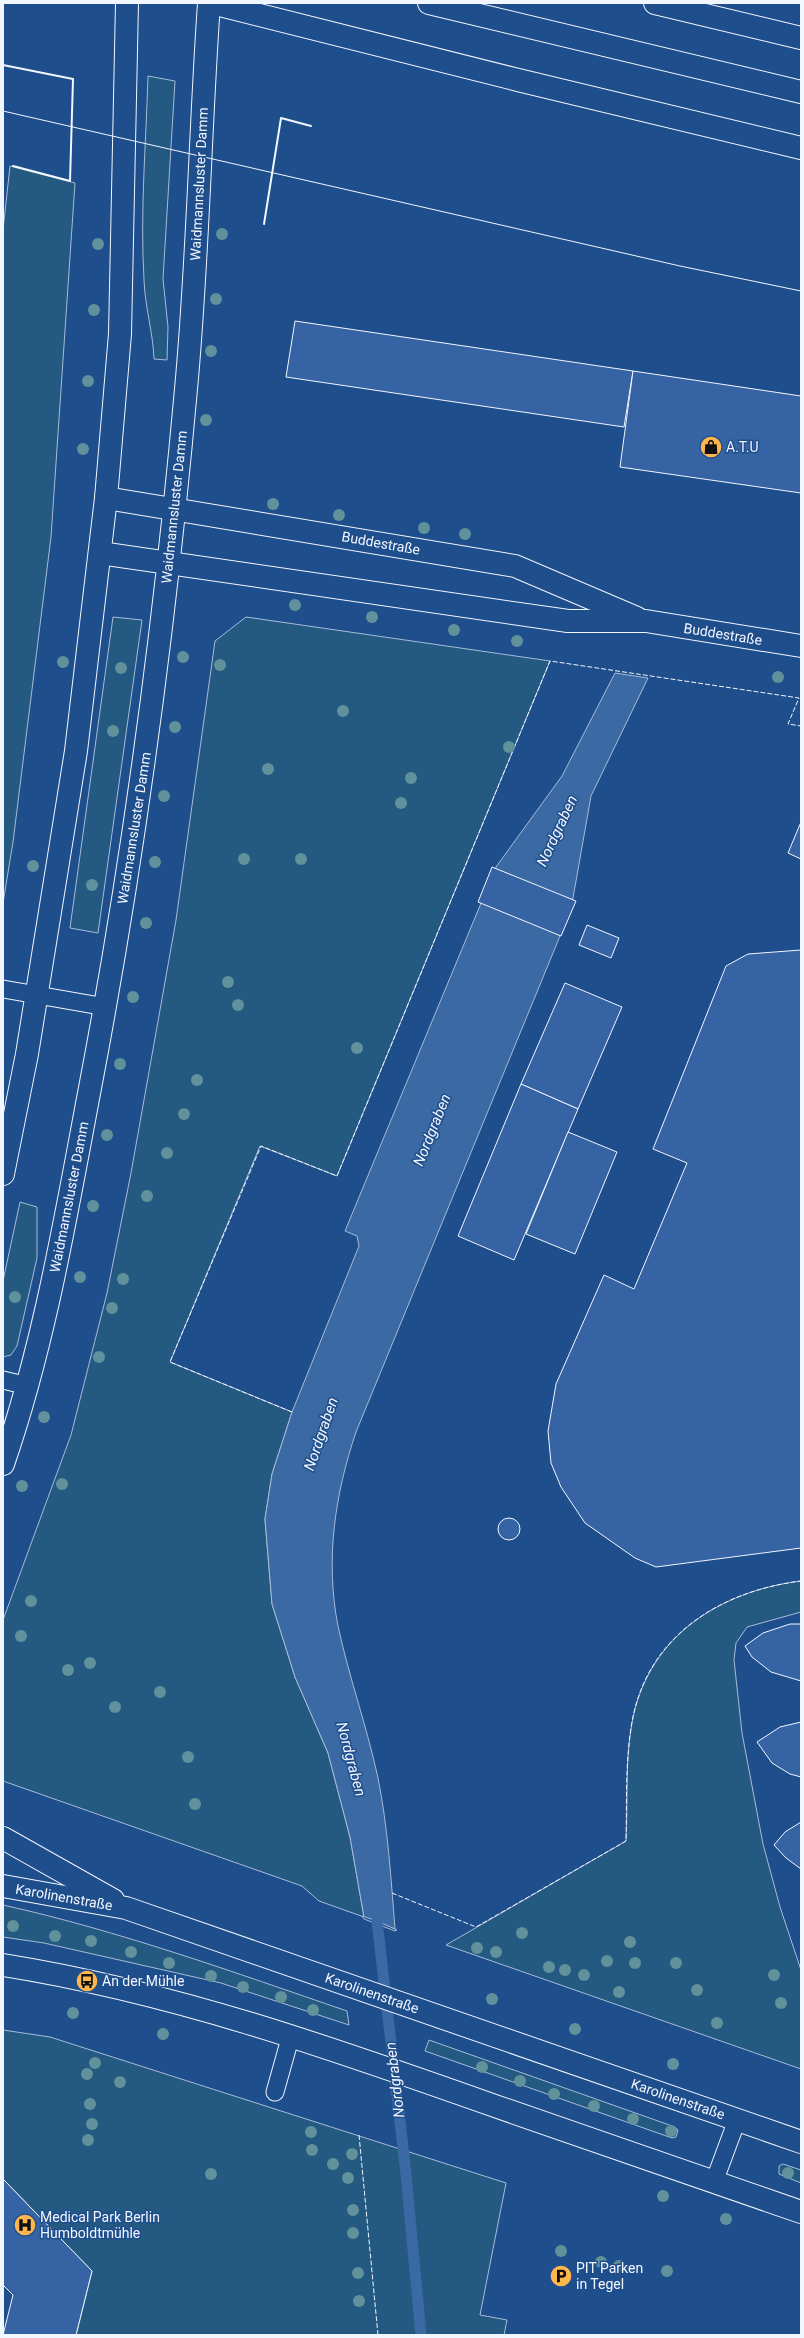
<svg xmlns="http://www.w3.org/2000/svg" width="804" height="2338" font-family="Roboto,sans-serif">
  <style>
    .green { fill: #245a82; stroke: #a8bbd7 }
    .water { fill: #3b69a3; stroke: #a8bbd7 }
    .pier { fill: #1f4e8c; stroke: #a8bbd7 }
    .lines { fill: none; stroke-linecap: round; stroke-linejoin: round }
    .stream { stroke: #3b69a3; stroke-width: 11 }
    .building { fill: #3563a3; stroke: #f2f6ff }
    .service-casing { stroke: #f2f6ff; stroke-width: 19 }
    .minor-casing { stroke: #f2f6ff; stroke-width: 24 }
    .secondary-casing { stroke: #f2f6ff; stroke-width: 24 }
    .motorway-casing { stroke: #f2f6ff; stroke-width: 24 }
    .service { stroke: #1f4e8c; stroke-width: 17 }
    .minor { stroke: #1f4e8c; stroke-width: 22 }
    .secondary { stroke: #1f4e8c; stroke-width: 22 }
    .motorway { stroke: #1f4e8c; stroke-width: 22 }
    .tram { stroke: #f2f6ff; stroke-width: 1 }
    .fence { stroke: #f2f6ff; stroke-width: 1; stroke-dasharray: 5 2; stroke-linecap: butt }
    .wall { stroke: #f2f6ff; stroke-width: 2 }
    .tree { fill: #61919a }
    .labels { text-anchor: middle; stroke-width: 3; stroke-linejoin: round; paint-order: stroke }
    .street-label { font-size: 14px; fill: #f2f6ff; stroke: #1f4e8c }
    .poi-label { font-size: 14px; fill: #f2f6ff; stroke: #1f4e8c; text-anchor: start }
    .water-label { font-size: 15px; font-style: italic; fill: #f2f6ff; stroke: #1f4e8c }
  </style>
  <rect width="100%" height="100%" fill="#1f4e8c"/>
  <g class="green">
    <path d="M148 76 175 81 163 279 168 327 167 360 154 359C153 332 145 307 144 280 140 212 146 144 148 76Z"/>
    <polygon points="10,166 75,183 51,537 13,842 3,903 3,230"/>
    <polygon points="113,617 142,620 98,933 70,928"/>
    <polygon points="246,617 550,661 337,1176 260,1146 170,1362 292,1412 272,1474 265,1519 272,1604 295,1677 328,1753 350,1837 364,1917 319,1901 302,1886 3,1781 3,1620 71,1435 107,1293 131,1173 176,920 215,641"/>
    <polygon points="20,1202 37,1207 37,1258 17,1346 11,1355 3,1357 3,1281"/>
    <path d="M801 1581V1612L747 1627 736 1643 734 1660 742 1733 763 1844 780 1907 801 1970V2069L446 1945 626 1841C628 1802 625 1761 632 1723 647 1637 720 1591 801 1581Z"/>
    <path d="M3 1905C120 1931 233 1972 347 2011L349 2025 221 1983 44 1943 3 1937Z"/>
    <polygon points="3,2030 50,2037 506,2183 480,2315 507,2320 504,2335 76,2335 92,2271 3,2179"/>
    <polygon points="429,2040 675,2127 678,2130 676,2137 672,2138 425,2051"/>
    <polygon points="783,2164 801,2170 801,2183 779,2174 779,2166"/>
  </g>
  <path class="water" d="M615 673 648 678 591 796 573 898 567 919 356 1432C335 1494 325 1560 338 1626 349 1677 367 1727 378 1778 388 1828 391 1879 395 1929L364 1917 350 1837 328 1753 295 1677 272 1604 265 1519 272 1474 292 1412 359 1246 357 1236 345 1231 496 867 562 776Z"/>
  <polygon class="pier" points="362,1916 377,1921 397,1930 395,1931 364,1919"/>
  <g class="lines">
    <polyline class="stream" points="377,1921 406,2174 421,2335"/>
  </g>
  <g class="building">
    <polygon points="295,321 633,371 624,427 286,377"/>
    <polygon points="633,371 801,396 801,493 620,467"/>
    <polygon points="801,822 801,859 788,853"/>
    <polygon points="492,867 576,901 561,936 478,902"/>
    <polygon points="587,925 619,938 611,958 579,945"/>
    <polygon points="801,950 801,1548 656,1567 635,1558 585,1523 561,1487 551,1463 548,1431 556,1384 604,1275 634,1289 687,1163 653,1149 726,966 748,954"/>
    <polygon points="565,983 622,1007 578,1109 521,1084"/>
    <polygon points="521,1084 578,1109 514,1260 458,1236"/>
    <polygon points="568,1132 617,1152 575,1254 526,1234"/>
    <circle cx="509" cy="1529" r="11"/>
    <polygon points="790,1624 801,1624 801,1681 771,1672 752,1657 745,1646 763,1633"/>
    <polygon points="801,1722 801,1777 790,1774 772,1763 757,1742 780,1727"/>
    <polygon points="801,1822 801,1869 786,1858 774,1845 785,1832"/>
    <polygon points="3,2179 92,2271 76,2335 3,2335 13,2295 3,2285"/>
  </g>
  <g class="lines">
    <g class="service-casing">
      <g id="service">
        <polyline points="3,989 106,1007"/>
        <polyline points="3,1380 28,1386"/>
        <polyline points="275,2092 291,2035"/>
        <polyline points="714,2182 737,2120"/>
      </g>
    </g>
    <g class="minor-casing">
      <g id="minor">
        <polyline points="106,498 515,566 637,618"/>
        <polyline points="100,553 568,621 646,621 801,646"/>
      </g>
    </g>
    <g class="secondary-casing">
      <g id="secondary">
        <polyline points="3,1174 27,1054 76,751 106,498 120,334 127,3"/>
        <path d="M3 1464C45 1342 66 1215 90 1088 134 857 165 623 186 389 198 261 200 131 209 3"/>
        <polyline points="3,1838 113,1900"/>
        <polyline points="3,1886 126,1908 801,2142"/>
        <path d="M3 1965C173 1992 334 2049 495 2106 597 2142 699 2177 801 2212"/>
      </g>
    </g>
    <g class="motorway-casing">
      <g id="motorway">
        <polyline points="212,3 518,80 801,148"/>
        <polyline points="429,3 801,92"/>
        <polyline points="655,3 801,38"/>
      </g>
    </g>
    <use href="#service" class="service"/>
    <use href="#minor" class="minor"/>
    <use href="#secondary" class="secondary"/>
    <use href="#motorway" class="motorway"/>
    <polyline class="tram" points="3,111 680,266 801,291"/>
    <g class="fence">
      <polyline points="292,1412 170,1362 261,1146 337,1176 550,661 799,698 788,724 801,726"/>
      <path d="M392 1893 476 1927 626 1841C627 1802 625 1761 632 1722 647 1636 720 1591 801 1581"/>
      <polyline points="359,2135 378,2335"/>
    </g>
    <g class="wall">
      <polyline points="3,65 73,79 70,181 13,166"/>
      <polyline points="264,224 281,118 311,126"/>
    </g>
  </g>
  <g class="tree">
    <circle cx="222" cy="234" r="6"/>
    <circle cx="98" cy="244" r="6"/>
    <circle cx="216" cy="299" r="6"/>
    <circle cx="94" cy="310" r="6"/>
    <circle cx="211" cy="351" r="6"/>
    <circle cx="88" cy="381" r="6"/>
    <circle cx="206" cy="420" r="6"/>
    <circle cx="83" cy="449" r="6"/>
    <circle cx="273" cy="504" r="6"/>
    <circle cx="339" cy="515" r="6"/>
    <circle cx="424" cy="528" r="6"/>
    <circle cx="465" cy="534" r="6"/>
    <circle cx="295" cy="605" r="6"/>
    <circle cx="372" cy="617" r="6"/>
    <circle cx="454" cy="630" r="6"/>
    <circle cx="517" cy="641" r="6"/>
    <circle cx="183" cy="657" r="6"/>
    <circle cx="63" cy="662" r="6"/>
    <circle cx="220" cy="665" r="6"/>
    <circle cx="121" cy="668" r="6"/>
    <circle cx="778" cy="677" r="6"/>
    <circle cx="343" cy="711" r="6"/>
    <circle cx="175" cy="727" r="6"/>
    <circle cx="113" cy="731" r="6"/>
    <circle cx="509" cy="747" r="6"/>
    <circle cx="268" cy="769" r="6"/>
    <circle cx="411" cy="778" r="6"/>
    <circle cx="164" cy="796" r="6"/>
    <circle cx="401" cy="803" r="6"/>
    <circle cx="244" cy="859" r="6"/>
    <circle cx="301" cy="859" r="6"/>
    <circle cx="155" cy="862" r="6"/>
    <circle cx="33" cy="866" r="6"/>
    <circle cx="92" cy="885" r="6"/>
    <circle cx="146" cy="923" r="6"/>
    <circle cx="228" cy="982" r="6"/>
    <circle cx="133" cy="997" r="6"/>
    <circle cx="238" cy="1005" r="6"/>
    <circle cx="357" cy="1048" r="6"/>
    <circle cx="120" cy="1064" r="6"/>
    <circle cx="197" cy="1080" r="6"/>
    <circle cx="184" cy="1114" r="6"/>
    <circle cx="107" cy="1135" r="6"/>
    <circle cx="167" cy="1153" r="6"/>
    <circle cx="147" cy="1196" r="6"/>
    <circle cx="93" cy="1206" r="6"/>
    <circle cx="80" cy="1277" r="6"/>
    <circle cx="123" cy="1279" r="6"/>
    <circle cx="15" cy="1297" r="6"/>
    <circle cx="112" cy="1308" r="6"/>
    <circle cx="99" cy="1357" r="6"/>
    <circle cx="44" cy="1417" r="6"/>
    <circle cx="62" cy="1484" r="6"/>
    <circle cx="22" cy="1486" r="6"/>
    <circle cx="31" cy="1601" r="6"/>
    <circle cx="21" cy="1636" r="6"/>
    <circle cx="90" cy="1663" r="6"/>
    <circle cx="68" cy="1670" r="6"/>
    <circle cx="160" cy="1692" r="6"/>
    <circle cx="115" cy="1707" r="6"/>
    <circle cx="188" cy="1757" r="6"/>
    <circle cx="195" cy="1804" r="6"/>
    <circle cx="13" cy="1926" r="6"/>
    <circle cx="522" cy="1933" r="6"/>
    <circle cx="55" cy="1936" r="6"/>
    <circle cx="91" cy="1941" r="6"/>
    <circle cx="630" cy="1942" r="6"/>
    <circle cx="477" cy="1948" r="6"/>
    <circle cx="131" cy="1952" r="6"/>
    <circle cx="496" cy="1952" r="6"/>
    <circle cx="607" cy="1961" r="6"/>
    <circle cx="169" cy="1963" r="6"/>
    <circle cx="635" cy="1963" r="6"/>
    <circle cx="676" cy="1963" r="6"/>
    <circle cx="549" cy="1967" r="6"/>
    <circle cx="565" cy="1970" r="6"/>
    <circle cx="584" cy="1975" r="6"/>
    <circle cx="774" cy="1975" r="6"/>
    <circle cx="211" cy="1976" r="6"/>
    <circle cx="243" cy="1987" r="6"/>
    <circle cx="697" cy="1990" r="6"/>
    <circle cx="619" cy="1992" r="6"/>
    <circle cx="281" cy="1997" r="6"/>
    <circle cx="492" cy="1999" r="6"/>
    <circle cx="781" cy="2003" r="6"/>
    <circle cx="313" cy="2010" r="6"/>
    <circle cx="73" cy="2013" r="6"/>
    <circle cx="717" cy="2023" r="6"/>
    <circle cx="575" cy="2029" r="6"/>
    <circle cx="163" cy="2034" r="6"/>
    <circle cx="95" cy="2063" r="6"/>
    <circle cx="673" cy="2064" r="6"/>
    <circle cx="482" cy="2067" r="6"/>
    <circle cx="87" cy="2074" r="6"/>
    <circle cx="520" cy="2081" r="6"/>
    <circle cx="120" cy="2082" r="6"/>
    <circle cx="554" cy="2094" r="6"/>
    <circle cx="90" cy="2104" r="6"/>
    <circle cx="594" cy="2106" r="6"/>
    <circle cx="633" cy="2119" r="6"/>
    <circle cx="92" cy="2124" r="6"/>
    <circle cx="671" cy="2131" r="6"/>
    <circle cx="311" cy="2132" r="6"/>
    <circle cx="88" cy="2140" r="6"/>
    <circle cx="312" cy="2150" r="6"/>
    <circle cx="352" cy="2154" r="6"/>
    <circle cx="333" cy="2164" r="6"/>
    <circle cx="788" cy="2173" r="6"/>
    <circle cx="211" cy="2174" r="6"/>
    <circle cx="348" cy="2178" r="6"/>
    <circle cx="663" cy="2196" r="6"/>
    <circle cx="353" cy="2210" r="6"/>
    <circle cx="726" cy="2219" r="6"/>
    <circle cx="353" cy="2233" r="6"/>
    <circle cx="561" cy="2251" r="6"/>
    <circle cx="601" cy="2262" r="6"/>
    <circle cx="619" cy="2266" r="6"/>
    <circle cx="667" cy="2271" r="6"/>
    <circle cx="358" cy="2273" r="6"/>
    <circle cx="359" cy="2301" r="6"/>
  </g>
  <defs>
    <g id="shop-disc" transform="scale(1.15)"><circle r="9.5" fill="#ffb74d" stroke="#1f4e8c"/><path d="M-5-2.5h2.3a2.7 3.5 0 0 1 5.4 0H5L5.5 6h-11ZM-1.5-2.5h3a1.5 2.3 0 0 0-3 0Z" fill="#111"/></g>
    <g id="bus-disc" transform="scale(1.15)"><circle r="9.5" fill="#ffb74d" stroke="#1f4e8c"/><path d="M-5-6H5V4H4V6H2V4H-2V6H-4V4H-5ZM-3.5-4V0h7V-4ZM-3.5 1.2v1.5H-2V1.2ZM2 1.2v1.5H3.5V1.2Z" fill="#111"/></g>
    <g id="hospital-disc" transform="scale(1.15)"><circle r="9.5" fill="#ffb74d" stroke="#1f4e8c"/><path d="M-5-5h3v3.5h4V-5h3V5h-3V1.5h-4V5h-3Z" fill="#111"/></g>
    <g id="parking-disc" transform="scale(1.15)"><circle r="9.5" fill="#ffb74d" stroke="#1f4e8c"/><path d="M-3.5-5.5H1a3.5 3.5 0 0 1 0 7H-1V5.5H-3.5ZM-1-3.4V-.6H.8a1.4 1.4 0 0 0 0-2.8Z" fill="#111"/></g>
  </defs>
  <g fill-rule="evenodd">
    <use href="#shop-disc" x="711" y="447"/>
    <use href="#bus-disc" x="87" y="1981"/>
    <use href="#hospital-disc" x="25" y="2225"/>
    <use href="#parking-disc" x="561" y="2276"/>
  </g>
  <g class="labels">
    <g class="street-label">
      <text transform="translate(199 184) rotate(-87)" y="5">Waidmannsluster Damm</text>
      <text transform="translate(174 507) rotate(-84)" y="5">Waidmannsluster Damm</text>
      <text transform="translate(381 543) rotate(10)" y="5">Buddestraße</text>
      <text transform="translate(723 634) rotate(9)" y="5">Buddestraße</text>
      <text transform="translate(134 828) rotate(-81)" y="5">Waidmannsluster Damm</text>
      <text transform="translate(69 1197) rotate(-79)" y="5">Waidmannsluster Damm</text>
      <text transform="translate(64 1897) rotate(10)" y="5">Karolinenstraße</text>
      <text transform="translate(372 1993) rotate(19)" y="5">Karolinenstraße</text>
      <text transform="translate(678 2099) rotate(19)" y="5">Karolinenstraße</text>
    </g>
    <g class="poi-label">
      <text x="726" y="452">A.T.U</text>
      <text x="102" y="1986">An der Mühle</text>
      <text x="40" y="2222">Medical Park Berlin<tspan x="40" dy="16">Humboldtmühle</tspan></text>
      <text x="576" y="2273">PIT Parken<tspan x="576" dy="16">in Tegel</tspan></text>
    </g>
    <g class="water-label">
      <text transform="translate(557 831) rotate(-65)" y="5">Nordgraben</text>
      <text transform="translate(432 1130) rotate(-68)" y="5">Nordgraben</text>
      <text transform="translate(321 1434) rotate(-71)" y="5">Nordgraben</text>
      <text transform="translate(351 1759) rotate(75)" y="5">Nordgraben</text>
      <text transform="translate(395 2080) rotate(-97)" y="5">Nordgraben</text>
    </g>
  </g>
  <rect width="804" height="2338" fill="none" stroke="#f2f6ff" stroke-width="8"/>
</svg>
